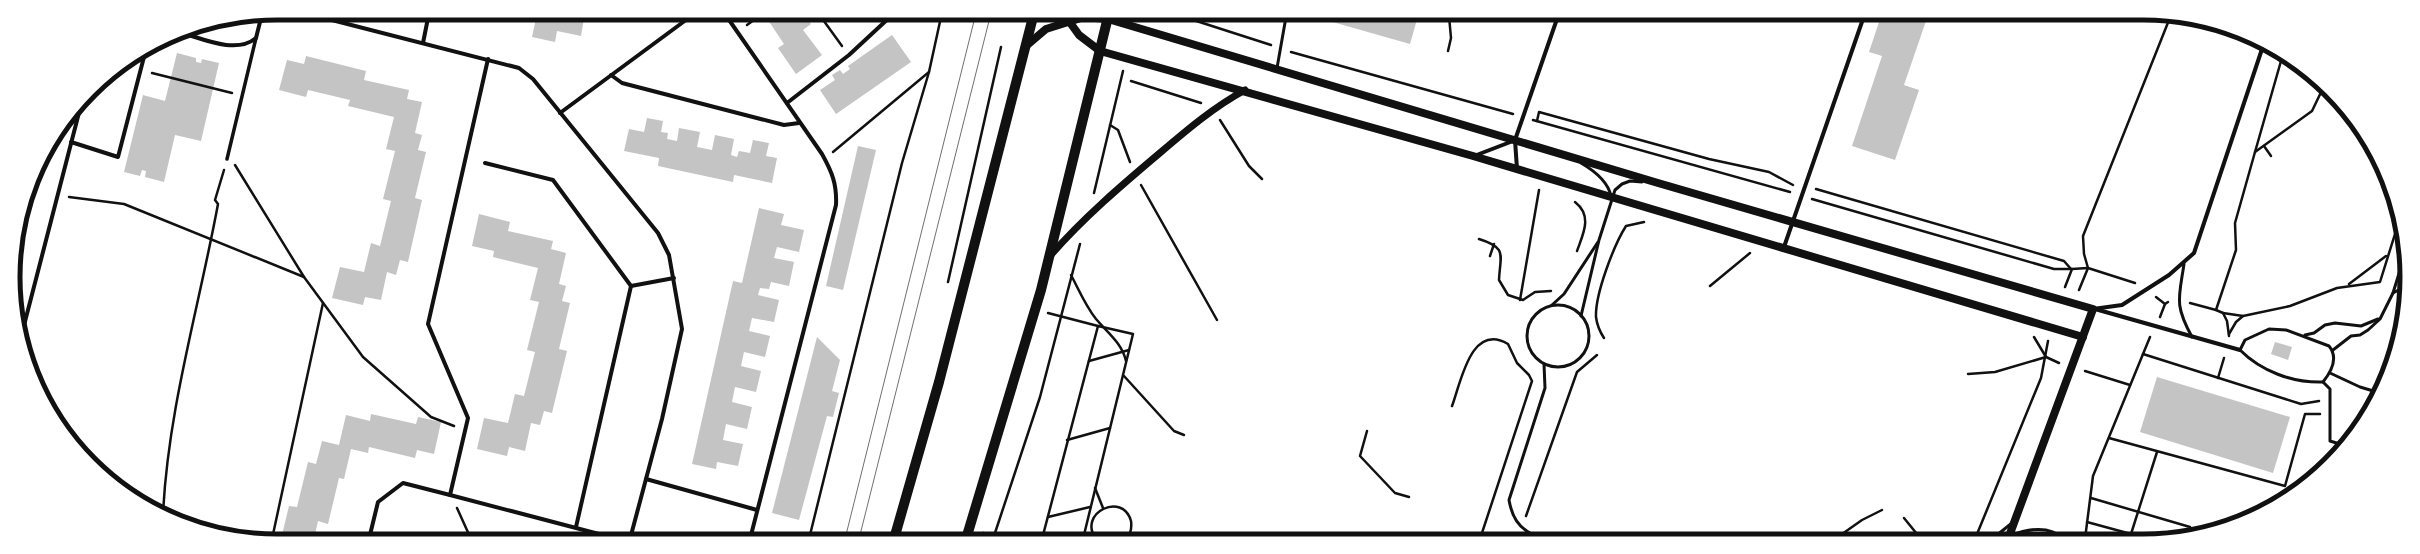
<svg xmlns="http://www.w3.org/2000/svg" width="2420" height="554" font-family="Signika,sans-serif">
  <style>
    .building { fill: #c4c4c4 }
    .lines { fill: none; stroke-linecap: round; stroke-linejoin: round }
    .path { stroke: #111; stroke-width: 2.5 }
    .service { stroke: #111; stroke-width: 3 }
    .pedestrian { stroke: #111; stroke-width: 3.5 }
    .minor { stroke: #111; stroke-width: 4 }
    .tertiary { stroke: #111; stroke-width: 7 }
    .secondary { stroke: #111; stroke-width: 8 }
    .primary { stroke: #111; stroke-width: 10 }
    .tram { stroke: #707070; stroke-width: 1 }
    .rim { fill: none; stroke: #111; stroke-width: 5 }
  </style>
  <rect width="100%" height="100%" fill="#fff"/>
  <g class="building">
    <polygon points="1322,16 1418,16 1410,44 1322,19"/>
    <polygon points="1881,16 1920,16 1927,18 1904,85 1919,90 1895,160 1852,146 1882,56 1869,52"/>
    <polygon points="766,17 806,17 811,24 803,30 822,55 796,74 778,48 784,44"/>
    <polygon points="536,18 584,18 581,36 557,31 555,42 532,37"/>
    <polygon points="892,35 911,62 836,114 820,90 835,80 832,75 840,70 843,74 850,69 848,66"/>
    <polygon points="177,53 196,58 196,62 201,63 202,59 219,63 201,141 175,135 164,182 145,177 146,171 142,170 140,176 124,172 143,95 165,101"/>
    <polygon points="306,56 366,71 364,80 409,90 407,99 422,102 415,133 422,135 418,150 426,152 415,198 422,200 408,262 400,260 396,275 387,272 381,300 365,297 363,305 332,298 340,267 364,272 371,243 380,246 391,201 383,199 395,151 386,149 394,117 348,106 350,100 308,90 306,97 279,90 287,60 304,64"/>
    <polygon points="647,118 663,121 661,132 668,133 667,139 677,141 679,128 700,132 697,147 712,150 715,135 734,139 731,155 737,157 739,151 750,153 753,140 769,143 766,156 777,158 772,183 734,175 733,182 658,166 659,158 624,151 629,129 644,132"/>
    <polygon points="858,146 876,150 843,290 826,286"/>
    <polygon points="759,208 784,214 781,225 804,230 799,252 777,247 774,258 794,262 789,286 771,282 769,289 760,288 758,295 779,300 774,322 752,318 749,331 770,336 765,357 744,352 741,366 761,371 756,392 735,387 732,402 752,407 747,429 726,424 723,440 743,444 738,466 717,462 716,469 692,464 733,281 742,283"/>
    <polygon points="479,214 510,222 508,231 553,241 551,249 566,253 559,284 566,286 562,301 570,303 559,349 567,351 552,413 544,411 540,425 531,423 525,451 509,447 507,456 477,449 484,418 508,423 515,394 524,396 535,352 527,350 539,302 530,300 538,268 493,257 494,251 472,246"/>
    <polygon points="817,337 840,360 832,391 839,393 833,417 827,416 799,520 772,513"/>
    <polygon points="2275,342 2292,347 2288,360 2271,354"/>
    <polygon points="2157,377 2290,417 2273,473 2140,432"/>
    <polygon points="371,414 416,424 418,417 441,422 434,454 417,450 415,458 369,447 368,453 351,449 344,479 339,478 328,524 318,521 314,539 281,539 289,506 297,507 308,462 316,464 322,441 339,445 346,415 370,421"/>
  </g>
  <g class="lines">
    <g class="path">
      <polyline points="821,17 842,46"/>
      <polyline points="1184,17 1271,45"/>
      <polyline points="747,25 758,17"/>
      <polyline points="1448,51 1451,38 1449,16"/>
      <polyline points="1291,52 1513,114"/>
      <polyline points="152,73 232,93"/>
      <polyline points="1131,81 1201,103"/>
      <polyline points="1220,120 1249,166 1262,179"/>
      <polyline points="1533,120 1790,192"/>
      <polyline points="1537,121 1539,112 1709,159 1769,172 1793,185"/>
      <polyline points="1110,125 1118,130 1130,162"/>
      <polyline points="2264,146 2271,156"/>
      <polyline points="833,152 929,72 941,17"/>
      <polyline points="2255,152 2283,54"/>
      <polyline points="235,165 304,277 363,357 431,417 454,426"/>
      <polyline points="1141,185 1217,320"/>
      <polyline points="1816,189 2064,261 2071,269"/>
      <polyline points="1094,193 1123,71"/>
      <polyline points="69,197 124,204 304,277"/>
      <polyline points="1812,199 2054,269 2072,269"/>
      <path d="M1575 202C1593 216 1583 234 1577 251"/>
      <path d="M1479 239C1508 248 1500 255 1499 280L1508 295 1523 300 1535 292 1551 291"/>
      <polyline points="1490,256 1494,244"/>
      <path d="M1071 275C1079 290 1085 305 1096 319 1107 332 1122 343 1126 361"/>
      <polyline points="948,282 1001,47"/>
      <polyline points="2349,284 2386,256"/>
      <polyline points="1710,286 1750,253"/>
      <polyline points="2065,287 2072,269 2088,268 2135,283"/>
      <polyline points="2079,290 2088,268 2084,254 2083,236 2171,15"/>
      <polyline points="2156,297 2165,304 2168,302"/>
      <polyline points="1520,300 1539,190"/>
      <polyline points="2190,303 2216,310"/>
      <polyline points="1048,313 1098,326"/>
      <polyline points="2223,313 2243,316"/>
      <polyline points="2160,317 2165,304"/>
      <polyline points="2229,334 2236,322 2243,316 2290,306 2337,288 2380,282 2400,218"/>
      <polyline points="2229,336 2227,321 2223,313 2216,310 2236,250 2235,223 2255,152 2312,111 2324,86"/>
      <polyline points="2034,337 2046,357"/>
      <path d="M1604 338C1600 332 1597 325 1596 317 1595 294 1614 245 1626 226L1644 222"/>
      <polyline points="2143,354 2301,404 2319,401"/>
      <polyline points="1089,361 1129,350"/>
      <polyline points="2085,371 2130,385"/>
      <polyline points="1968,374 1995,372 2046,357 2059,363"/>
      <polyline points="1124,376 1174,431 1184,435"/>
      <polyline points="2218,378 2224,358"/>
      <path d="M1452 406C1461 382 1471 322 1508 344L1517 363 1529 375 1532 381 1480 539"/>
      <polyline points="1367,431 1360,456 1395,493 1409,497"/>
      <polyline points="2109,438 2285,486 2305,414 2320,414"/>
      <polyline points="1067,440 1110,428"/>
      <polyline points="1095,488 1103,508"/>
      <polyline points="2091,498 2190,527"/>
      <polyline points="457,508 471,539"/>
      <path d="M163 514C168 409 199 307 218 204L215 200 224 170"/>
      <polyline points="1526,516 1577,372 1597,355"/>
      <polyline points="1048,517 1090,507"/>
      <polyline points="1904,518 1921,539"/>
      <polyline points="2087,522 2131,534 2157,452"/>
      <polyline points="983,533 997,539"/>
      <polyline points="272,539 323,303"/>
      <polyline points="809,539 902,163 929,72"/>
      <polyline points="993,539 1040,397 1080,244"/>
      <polyline points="1042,539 1098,326 1133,334 1083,539"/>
      <path d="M1096 539C1077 513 1123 491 1131 521 1132 528 1131 533 1127 539"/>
      <polyline points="1835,539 1862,520 1882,510"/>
      <polyline points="1975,539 2041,378 2048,341"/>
      <polyline points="2085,539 2093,476 2150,337"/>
    </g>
    <g class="service">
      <polyline points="1277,68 1286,17"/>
      <polyline points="2365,136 2377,165 2385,175"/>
      <path d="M1581 163C1593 170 1608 182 1611 196"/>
      <path d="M2184 264C2179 298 2174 304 2192 337"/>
      <polyline points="2393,293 2405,254"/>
      <polyline points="1552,305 1564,294 1598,242"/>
      <circle cx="1558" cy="336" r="31"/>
      <polyline points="1581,316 1599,240 1615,190 1622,184 1630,181 1642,182"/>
      <path d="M2269 329 2286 330 2329 346C2339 358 2331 372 2323 382 2292 383 2261 371 2240 350L2245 340Z"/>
      <polyline points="2305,335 2314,333 2325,325 2335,323 2361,326 2378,319"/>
      <polyline points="2333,350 2351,336 2360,335 2368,330 2380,319 2393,293 2406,286"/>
      <polyline points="2330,373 2360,387 2380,393"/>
      <polyline points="2323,382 2330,389 2330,441 2343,445"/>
      <path d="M1533 535C1518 527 1512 517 1509 500L1545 388 1544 364"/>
      <path d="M2010 536C2027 529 2049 525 2064 539"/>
      <polyline points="1992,539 2012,523"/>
    </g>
    <polyline class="pedestrian" points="227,159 256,38"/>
    <g class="minor">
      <path d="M727 17 822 154C832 172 837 184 836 205L750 539"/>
      <polyline points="324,18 519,68 533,79 658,233 669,255 682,329 662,419 630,539"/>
      <path d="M179 32C201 38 236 55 256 38L261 18"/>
      <polyline points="423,43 428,18"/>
      <polyline points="611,75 622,83 784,125 799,123"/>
      <polyline points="787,103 849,55 890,17"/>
      <polyline points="560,113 690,17"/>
      <polyline points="71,142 118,157 145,53"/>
      <polyline points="1474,156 1513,141"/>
      <polyline points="485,163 553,180 631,286 576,527"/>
      <polyline points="1517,169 1515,140 1558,16"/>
      <polyline points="1784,247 1864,16"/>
      <polyline points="631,286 674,278"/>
      <polyline points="2093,309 2122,305 2169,275 2194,253 2264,43"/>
      <polyline points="2095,309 2240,350"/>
      <polyline points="21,337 82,101"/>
      <polyline points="646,479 757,510"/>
      <polyline points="450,495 618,539"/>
      <polyline points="369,539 378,502 403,483 450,495 468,418 428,324 488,59"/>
    </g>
    <path class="tertiary" d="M1050 256C1083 218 1123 184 1161 152 1188 129 1214 107 1245 90"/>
    <g class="secondary">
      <polyline points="1066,17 1079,35 1100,51 1473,156 2083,337"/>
      <polyline points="1026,46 1046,29 1084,17 1108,19 1658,183 2093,309 2008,539"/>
    </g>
    <g class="primary">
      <polyline points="894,539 939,382 1033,17"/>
      <polyline points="966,539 1041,290 1108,17"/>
    </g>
    <g class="tram">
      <polyline points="845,539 975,17"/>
      <polyline points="859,539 990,17"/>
    </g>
  </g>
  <path d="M0 0H2420V554H0ZM277 20H2143A257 257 0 0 1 2400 277V277A257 257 0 0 1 2143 534H277A257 257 0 0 1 20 277V277A257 257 0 0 1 277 20Z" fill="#fff" fill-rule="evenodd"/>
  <path class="rim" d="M277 20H2143A257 257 0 0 1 2400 277V277A257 257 0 0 1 2143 534H277A257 257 0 0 1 20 277V277A257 257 0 0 1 277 20Z"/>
</svg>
